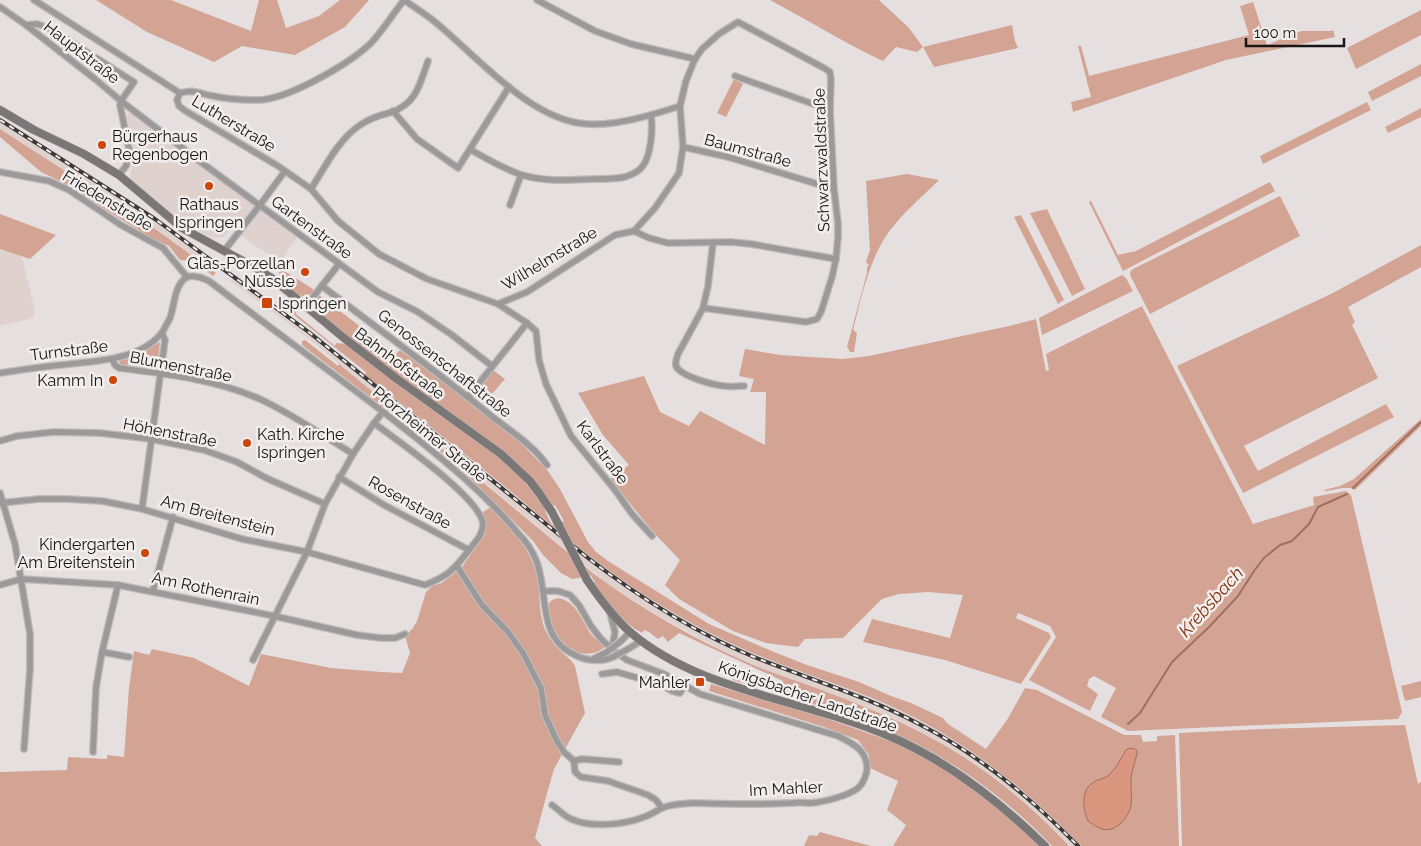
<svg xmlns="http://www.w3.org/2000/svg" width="1421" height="846" font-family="Raleway,sans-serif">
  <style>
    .built { fill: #dfd2ce }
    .green { fill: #d3a394 }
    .water { fill: #db9680; stroke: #a06f60 }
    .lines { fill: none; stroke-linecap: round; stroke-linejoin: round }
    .stream { stroke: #a06f60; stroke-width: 2 }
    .street-casing { stroke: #c0bbbb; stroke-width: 8 }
    .secondary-casing { stroke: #c0bbbb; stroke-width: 9 }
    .street { stroke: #9b9999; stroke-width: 5.5 }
    .secondary { stroke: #7a7776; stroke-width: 8 }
    .rail-casing { stroke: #3b3939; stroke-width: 4 }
    .rail { stroke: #f2eeec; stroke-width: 2; stroke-dasharray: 5.5; stroke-linecap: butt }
    .street-bridge-casing { stroke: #c0bbbb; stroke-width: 8; stroke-linecap: butt }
    .secondary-bridge-casing { stroke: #c0bbbb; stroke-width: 9; stroke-linecap: butt }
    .street-bridge { stroke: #9b9999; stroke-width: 5.5 }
    .secondary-bridge { stroke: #7a7776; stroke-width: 8 }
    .poi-dot { fill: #cb450c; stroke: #f2eeec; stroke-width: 2 }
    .labels { text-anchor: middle; stroke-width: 5; stroke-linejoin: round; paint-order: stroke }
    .street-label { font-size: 16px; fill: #171515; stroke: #f2eeec }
    .poi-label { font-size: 16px; fill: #171515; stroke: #f2eeec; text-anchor: end }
    .water-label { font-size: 18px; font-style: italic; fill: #833216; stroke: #f2eeec }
  </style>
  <rect width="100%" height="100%" fill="#e5e0df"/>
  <g class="built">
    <polygon points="133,112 297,237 280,262 253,244 231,228 224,237 212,238 176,220 130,180 133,152 124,116"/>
    <polygon points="0,117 132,201 201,251 195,258 158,231 0,129"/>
    <polygon points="0,249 22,256 35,311 33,318 0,326"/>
    <polygon points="236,275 311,332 425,422 578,547 666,609 718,637 741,648 882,702 911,716 941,732 983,759 1016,785 1046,810 1081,846 1069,846 1045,822 1004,787 987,774 933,739 870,709 753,665 721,650 653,613 609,585 309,339 230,281"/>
  </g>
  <g class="green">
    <polygon points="96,0 171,0 251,31 259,0 277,0 286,28 319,16 340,0 369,0 345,27 295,55 242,46 214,62 147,32"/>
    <path d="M770 0H879L909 28 923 47 1012 25 1015 41 1018 48 934 67 923 47 917 52 896 47 883 61C844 43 808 20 770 0Z"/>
    <polygon points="1253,2 1267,45 1301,31 1331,31 1333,30 1335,37 1226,60 1073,112 1071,102 1091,97 1078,46 1081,46 1089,76 1249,35 1240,6"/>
    <polygon points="1421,10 1421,35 1356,69 1347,48"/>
    <polygon points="1421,64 1421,76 1372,101 1368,92"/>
    <polygon points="734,79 743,84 726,117 717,113"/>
    <polygon points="1367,102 1371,110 1263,164 1260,156"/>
    <polygon points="1421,108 1421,117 1388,133 1385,127"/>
    <path d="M0 129 158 231 216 273 213 276C202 267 194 261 180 260L169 246 153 239 54 178 41 172 0 137Z"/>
    <path d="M907 174 939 180C921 198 900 215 886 236 868 264 861 299 853 330L857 333 854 352H850L847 347 867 273V267L869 265 866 262 870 250 866 181Z"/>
    <polygon points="1270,182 1275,191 1123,271 1089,202 1091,201 1118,255 1136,251"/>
    <polygon points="1280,196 1300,236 1150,314 1130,275 1131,270"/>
    <polygon points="1047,209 1085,289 1072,296 1030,213"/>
    <polygon points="0,214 56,235 30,259 0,249"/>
    <polygon points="1021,215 1064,300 1058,304 1014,217"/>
    <polygon points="1421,245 1421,267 1348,307 1355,322 1352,325 1378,378 1244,446 1258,471 1386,404 1394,417 1243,493 1177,366 1331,294"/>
    <path d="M281 269 313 289V292C300 306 285 282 279 273Z"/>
    <polygon points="1122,275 1126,278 1133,291 1042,335 1039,318"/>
    <path d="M319 295 396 354 400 350 462 395 519 441 548 471 560 489 588 542 596 552 608 561 709 624 774 652 807 665 859 682 891 696 911 703 943 718 948 724 986 749 1007 720 1025 688 1037 690 1124 735H1141L1143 742 1157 741V736L1175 735 1179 846H1081C1024 786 958 735 882 702 844 686 805 674 768 659 733 646 699 628 667 609 612 577 563 535 514 494 465 454 415 414 365 375L366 372 284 307 287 304 294 310 295 308 296 314 335 346 336 343 346 344 393 381 489 450 508 465 525 482 546 510 545 511 552 525 564 521 555 505 553 506 533 480 506 454 394 372 317 311 314 304Z"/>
    <polygon points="1142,306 1253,524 1314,505 1313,497 1346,491 1351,495 1402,712 1398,719 1128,731 1101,717 1116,688 1094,676 1089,679 1087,686 1098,694 1090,711 1029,680 1056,637 1050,626 1018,613 1016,618 1049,633 1051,637 1021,684 945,660 863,642 872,619 950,638 963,595 928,592 899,594 882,599 843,638 805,639 798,647 766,643 733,631 679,599 665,585 680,560 655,534 610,479 629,465 603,435 578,393 644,376 660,412 689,426 700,411 765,445 766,392 750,392 754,379 739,376 745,349 780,355 843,359 869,356 1009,326 1036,319 1046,371 1049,370 1046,354"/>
    <path d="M305 340 338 366 339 364 594 574C643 610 696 640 751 664 770 672 789 678 808 685 851 701 893 717 933 739 983 766 1030 804 1069 846H1052C1011 803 962 766 909 740 853 713 792 698 733 680L730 676 781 690 783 681 679 633 668 642 663 636 658 639 649 632 644 630 642 633C621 622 607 602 593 583L595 582 591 576 572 579 561 573 543 555 533 541 459 467 430 443 302 345V341Z"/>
    <polygon points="158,343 160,343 157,367 129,364 123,366 120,364 119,361 138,356"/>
    <polygon points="493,370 505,379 484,403 475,393"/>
    <polygon points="1421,419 1421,426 1355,490 1351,488 1343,488 1326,491 1324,490 1340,486 1354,479"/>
    <path d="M491 507C511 529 533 550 538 581 540 597 539 612 544 627 548 637 554 645 562 652 567 657 572 660 575 666L585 713 554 769 546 797 535 838 542 846H0V772L67 770 68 757 107 759V755L124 757 129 688 134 651 149 655 152 649 194 658 249 686 261 654 331 668 381 672 402 673 410 653 405 636 413 628 417 621 426 592 432 586 442 583 462 567 485 534V521L483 512Z"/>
    <path d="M558 598C576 601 581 619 590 633 594 638 600 643 605 647 584 664 559 646 552 625 550 618 549 612 548 605L552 600Z"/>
    <polygon points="1421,681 1421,697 1405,701 1401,686"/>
    <polygon points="711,684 831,720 901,745 963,780 1006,814 1040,846 893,846 906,825 887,810 898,781 870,768 869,755 858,740 824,727 709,691"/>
    <polygon points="1405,725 1418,784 1421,782 1421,846 1182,846 1179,733 1262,729"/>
    <polygon points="820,832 871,846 804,846 809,835 817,836"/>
  </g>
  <path class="water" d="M1130 748C1133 749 1135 748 1137 751 1138 755 1130 774 1131 782 1131 789 1132 797 1131 805 1129 817 1116 833 1102 829 1097 827 1092 824 1088 821 1083 809 1080 790 1094 782 1098 779 1104 779 1108 776 1116 769 1121 758 1126 750Z"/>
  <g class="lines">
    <g class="stream">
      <polyline points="1353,488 1421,422"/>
      <polyline points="1128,724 1140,713 1172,662 1209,627 1238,596 1254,571 1264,558 1280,545 1292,541 1309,524 1318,507 1347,494"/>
    </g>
    <g class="street-casing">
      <g id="street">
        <path d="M34 0 180 93C194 89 200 94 213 96 227 99 242 100 256 100 286 101 349 64 371 43 383 30 393 14 404 0"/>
        <path d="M404 0C417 9 430 17 441 27 481 61 533 121 587 124 617 126 652 115 680 106"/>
        <polyline points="537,0 595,31 631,44 695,59"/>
        <polyline points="0,7 26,25 95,79 121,101 202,163 378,292 418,312 452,335 492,366"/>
        <polyline points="26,25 37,24 51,29 134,82 121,101 120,105 130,154 126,166 119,175"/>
        <polyline points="735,76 830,110"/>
        <polyline points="180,93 177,100 179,106 184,110 278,166 311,189 338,221 379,254 427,279 498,304 527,292 615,235 634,231 649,238 668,243 731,242 751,244 836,259"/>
        <polyline points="393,111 417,139 458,168 509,87"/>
        <polyline points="683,147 728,157 834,189"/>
        <path d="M471 150C487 159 504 169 522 175 546 182 571 180 595 179 605 179 616 179 625 177 631 175 638 172 642 167 651 157 653 129 651 115"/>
        <polyline points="0,172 49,181 69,190 121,225 163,248 187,277"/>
        <path d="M311 189C325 167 338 140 360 125 370 118 381 115 392 112 417 103 420 83 428 61"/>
        <polyline points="510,205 521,175"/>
        <polyline points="634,231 655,208 679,173 683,147 680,106 686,81 695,59 702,49 719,34 738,22 824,68 830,72 831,80 830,110 834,189 838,223 838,237 836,259 832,277 821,312 817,319 806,322 703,308"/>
        <path d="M713 243 708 286 703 308 678 354C677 358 675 361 676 366 680 376 713 385 724 386 730 387 737 386 744 386"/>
        <polyline points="224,251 260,205 285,171"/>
        <path d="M187 277C196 275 202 278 209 281 273 330 337 376 400 425 441 458 483 491 517 532 525 540 532 550 536 560 550 594 535 638 577 656 588 661 602 662 613 657"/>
        <path d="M322 286C378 329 435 370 490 415 509 430 533 445 547 465"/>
        <polyline points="498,304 527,323 536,331 539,360 546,384 571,436 615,490 632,514 652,536"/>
        <polyline points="306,306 339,264"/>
        <path d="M112 359 115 365 119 368C168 374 220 380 264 401 295 416 324 436 353 454"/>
        <path d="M0 373C20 370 40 367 61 365 93 361 142 361 163 331 165 327 168 322 170 318 175 304 174 285 187 277"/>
        <polyline points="468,397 527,323"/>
        <polyline points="0,441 17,436 54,432 100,433 151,439 204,450 237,462 266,478 325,504"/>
        <polyline points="339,477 384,505 469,550"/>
        <polyline points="0,493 15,544 30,634 30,669 24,749"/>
        <path d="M0 503 39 499H67L102 501 142 509 242 539 307 552 425 585C448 576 454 570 469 550 475 542 483 535 483 524 481 498 396 440 374 423"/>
        <polyline points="142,509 165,340 162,333"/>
        <polyline points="457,566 482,605 508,632 523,653 541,688 545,715 557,741 564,752 574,761"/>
        <polyline points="0,585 21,579 118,585 274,616 357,635 381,638 395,638 405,634"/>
        <polyline points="153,591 173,517"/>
        <path d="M543 591H558L570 595 579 605 591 626 601 639 613 650 627 660 664 674 700 694 838 736C852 743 867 750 867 768 867 774 863 784 858 788 848 796 824 802 811 803 805 803 798 802 792 803 759 805 726 804 693 803 683 804 671 804 662 808 656 811 650 815 644 817 624 825 591 828 571 819 564 816 558 809 552 805"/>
        <polyline points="610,613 615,632 612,648"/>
        <polyline points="621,641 630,632"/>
        <polyline points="628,649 641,641"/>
        <polyline points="102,652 129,657"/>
        <polyline points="593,659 607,652"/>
        <polyline points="253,660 307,552 325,504 353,454 374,423 383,412"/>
        <polyline points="602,674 617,672 662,685 672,691 680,693 684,686"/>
        <polyline points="93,752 96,688 102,652 118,585"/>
        <polyline points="619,762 582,759 574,761 575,772 581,777 608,781 648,795 656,800 662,808"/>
      </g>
    </g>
    <g class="secondary-casing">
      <g id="secondary">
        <polyline points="0,110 34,130 84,154 119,175 182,228 254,267 273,279 344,338 397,379 501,454 530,481 539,493 552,512"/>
        <path d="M587 580C600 599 613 617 630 632 700 692 806 700 889 736 948 761 999 801 1045 846"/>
      </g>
    </g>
    <use href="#street" class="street"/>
    <use href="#secondary" class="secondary"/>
    <g class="rail-casing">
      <path id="rail" d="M0 120 155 219 310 333 588 558C640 598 694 632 754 657 809 679 866 696 919 724 980 755 1031 798 1078 846"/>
    </g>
    <use href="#rail" class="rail"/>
    <g class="street-bridge-casing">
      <g id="street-bridge">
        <polyline points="607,652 621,641"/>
        <polyline points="613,657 628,649"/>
      </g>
    </g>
    <g class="secondary-bridge-casing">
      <polyline id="secondary-bridge" points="552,512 587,580"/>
    </g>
    <use href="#street-bridge" class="street-bridge"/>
    <use href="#secondary-bridge" class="secondary-bridge"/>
  </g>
  <g class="poi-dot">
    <circle cx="102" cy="145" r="5"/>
    <circle cx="209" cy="186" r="5"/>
    <circle cx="305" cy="272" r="5"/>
    <rect x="261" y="297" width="12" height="12" rx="2.5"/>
    <circle cx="113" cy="380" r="5"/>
    <circle cx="247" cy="443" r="5"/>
    <circle cx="145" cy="553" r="5"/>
    <rect x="695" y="677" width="10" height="10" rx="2.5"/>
  </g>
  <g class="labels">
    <g class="street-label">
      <text transform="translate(82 52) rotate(38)" y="6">Hauptstraße</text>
      <text transform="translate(234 123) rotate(31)" y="6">Lutherstraße</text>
      <text transform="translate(748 150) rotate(15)" y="6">Baumstraße</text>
      <text transform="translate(821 160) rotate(-92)" y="6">Schwarzwaldstraße</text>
      <text transform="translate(108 200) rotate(31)" y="6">Friedenstraße</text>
      <text transform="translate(312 227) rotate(36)" y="6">Gartenstraße</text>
      <text transform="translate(549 258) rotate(-31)" y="6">Wilhelmstraße</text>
      <text transform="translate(69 350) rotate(-7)" y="6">Turnstraße</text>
      <text transform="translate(400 363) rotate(37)" y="6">Bahnhofstraße</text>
      <text transform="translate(445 363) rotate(38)" y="6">Genossenschaftstraße</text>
      <text transform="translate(181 366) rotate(11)" y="6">Blumenstraße</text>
      <text transform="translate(170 432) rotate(11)" y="6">Höhenstraße</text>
      <text transform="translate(430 434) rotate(39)" y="6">Pforzheimer Straße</text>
      <text transform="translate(603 452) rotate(53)" y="6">Karlstraße</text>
      <text transform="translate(410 502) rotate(29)" y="6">Rosenstraße</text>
      <text transform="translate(218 515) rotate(15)" y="6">Am Breitenstein</text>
      <text transform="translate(206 588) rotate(12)" y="6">Am Rothenrain</text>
      <text transform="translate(808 696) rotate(19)" y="6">Königsbacher Landstraße</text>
      <text transform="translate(786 788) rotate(-3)" y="6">Im Mahler</text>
    </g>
    <g class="poi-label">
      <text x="112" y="142" text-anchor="start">Bürgerhaus<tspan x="112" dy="18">Regenbogen</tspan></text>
      <text x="209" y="210" text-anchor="middle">Rathaus<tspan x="209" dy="18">Ispringen</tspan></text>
      <text x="295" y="269">Glas-Porzellan<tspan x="295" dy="18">Nüssle</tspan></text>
      <text x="278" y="309" text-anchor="start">Ispringen</text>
      <text x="103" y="386">Kamm In</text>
      <text x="257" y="440" text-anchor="start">Kath. Kirche<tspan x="257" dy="18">Ispringen</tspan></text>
      <text x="135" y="550">Kindergarten<tspan x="135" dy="18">Am Breitenstein</tspan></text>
      <text x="690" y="688">Mahler</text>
    </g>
    <g class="water-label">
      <text transform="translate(1211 602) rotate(-48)" y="6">Krebsbach</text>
    </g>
  </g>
  <path d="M1246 38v8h98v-8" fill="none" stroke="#171515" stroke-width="2.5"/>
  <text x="1254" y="38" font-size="15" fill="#171515" stroke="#f2eeec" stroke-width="4" paint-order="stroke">100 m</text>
</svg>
